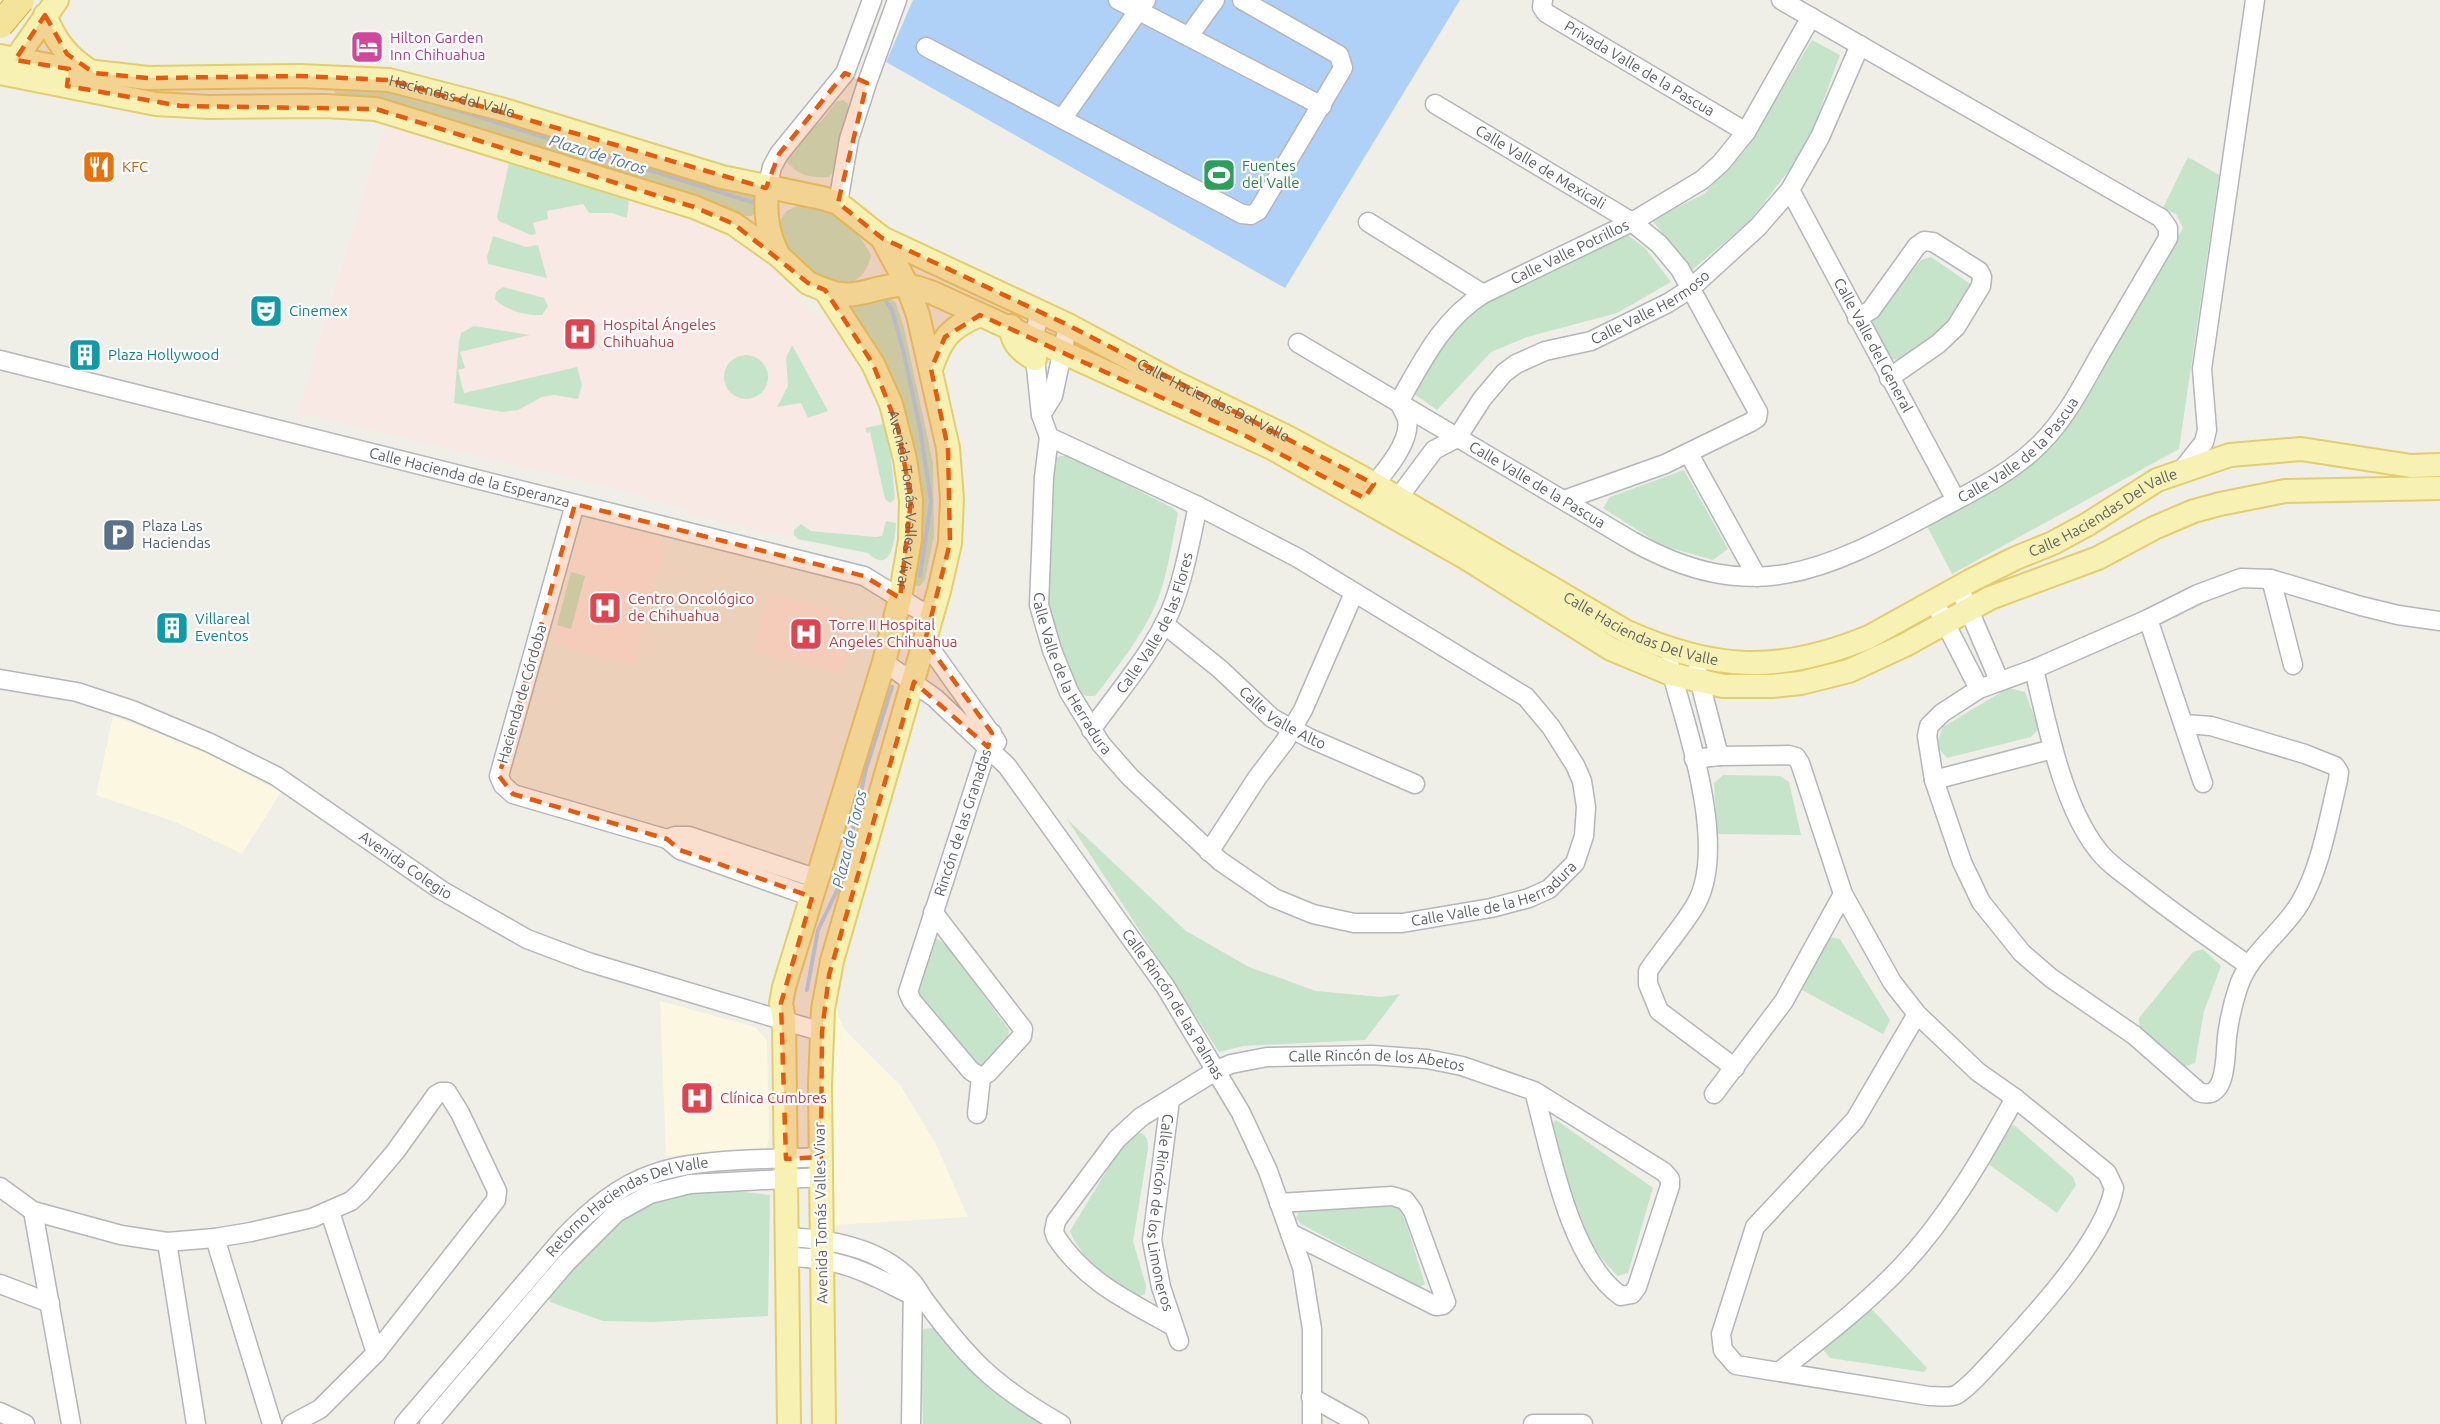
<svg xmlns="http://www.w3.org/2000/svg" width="2440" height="1424" font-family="Ubuntu,sans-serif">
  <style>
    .commercial { fill: #fbf7e0 }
    .medical { fill: #f9e9e5 }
    .green { fill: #c6e4c9 }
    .water { fill: #afd1f7 }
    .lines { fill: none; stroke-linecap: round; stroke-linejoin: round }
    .stream { stroke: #afd1f7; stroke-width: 4 }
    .minor-casing { stroke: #b4b6ba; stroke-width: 21 }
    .major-casing { stroke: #e4cd6b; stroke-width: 26 }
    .minor { stroke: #fff; stroke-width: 18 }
    .major { stroke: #f7f2b3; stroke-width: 22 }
    .highway-bridge-casing { stroke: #e0b216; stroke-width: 28; stroke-linecap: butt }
    .highway-bridge { stroke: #f3e49a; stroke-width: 26 }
    .marked { fill: #e8590c; fill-opacity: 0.2; stroke: #e8590c; stroke-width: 4.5; stroke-dasharray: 12 8; stroke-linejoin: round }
    .labels { text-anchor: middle; stroke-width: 4.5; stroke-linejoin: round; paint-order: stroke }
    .hotel-label { font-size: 15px; fill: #b23c85; stroke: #fff; text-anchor: start }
    .street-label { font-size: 15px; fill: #5e6166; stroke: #fff }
    .leisure-label { font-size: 15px; fill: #27864d; stroke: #fff; text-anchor: start }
    .food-label { font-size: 15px; fill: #c56008; stroke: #fff; text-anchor: start }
    .culture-label { font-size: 15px; fill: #0d838f; stroke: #fff; text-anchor: start }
    .health-label { font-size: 15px; fill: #be3a42; stroke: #fff; text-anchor: start }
    .service-label { font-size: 15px; fill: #4e5e75; stroke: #fff; text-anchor: start }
    .water-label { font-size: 16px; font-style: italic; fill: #5077b1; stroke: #fff }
  </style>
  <rect width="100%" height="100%" fill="#efeee7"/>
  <g class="commercial">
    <polygon points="113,716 197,748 281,792 242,854 178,823 96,795"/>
    <polygon points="836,996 838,1015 845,1030 901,1086 936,1144 968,1217 834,1225 831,1009"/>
    <polygon points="660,1001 755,1027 767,1040 769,1139 766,1150 666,1156"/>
  </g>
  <g class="medical">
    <polygon points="390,127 476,149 482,152 488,158 509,163 513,161 685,215 749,246 785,272 782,280 820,318 827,315 849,349 868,386 878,418 883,424 894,474 896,523 895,546 891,554 881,560 873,558 868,553 688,515 689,509 650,500 647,496 310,415 296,419 383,132"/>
    <polygon points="592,521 666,540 634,666 552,643 581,530"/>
    <polygon points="770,593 857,616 842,675 755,652"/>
  </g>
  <g class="green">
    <polygon points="1812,40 1840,55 1806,148 1750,221 1692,270 1652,220 1704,194 1745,151"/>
    <polygon points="338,86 386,92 448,103 756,192 759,206 752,216 742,216 695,195 400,105 338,96 334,91"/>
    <path d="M843 100 848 104 851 111 836 169 829 177C811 178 799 176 787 162L788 150 822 120 836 102Z"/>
    <polygon points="2188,157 2219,175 2179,449 1952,574 1926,524 2018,468 2099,373 2183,228 2176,214 2163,208"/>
    <polygon points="513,161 629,198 627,218 612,213 589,213 583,204 547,211 548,219 533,223 536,234 531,235 499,221 497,217 509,163"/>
    <path d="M804 205C838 215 853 223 871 255 855 328 753 242 787 211 791 208 799 206 804 205Z"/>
    <polygon points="1623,232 1645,248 1671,282 1617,313 1527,337 1491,352 1437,410 1407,389 1448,326 1481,299"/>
    <polygon points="493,236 526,247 538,245 547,278 488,264 487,257"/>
    <path d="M1931 257 1972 285C1958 312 1925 366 1889 359L1877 337 1872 322 1921 260Z"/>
    <path d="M503 287 544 298 548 306 542 315C528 316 504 310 495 299L496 292Z"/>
    <polygon points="885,295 896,303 904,328 933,463 934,536 925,579 920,586 913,586 914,502 849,311 853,301"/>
    <polygon points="474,326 530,335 460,352 465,368 458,370 464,393 577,367 582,385 578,399 554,395 542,397 518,410 502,412 454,403 459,341 461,333"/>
    <polygon points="792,345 828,411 808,418 801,403 777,407 788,386 786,358"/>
    <circle cx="746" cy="377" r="22"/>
    <polygon points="883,424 890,447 895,499 890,503 885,499 870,432 867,433 865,428"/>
    <path d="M1060 456H1070L1173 508 1178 513C1172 542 1168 572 1158 599 1144 634 1118 666 1095 696H1087L1074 691 1046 606 1052 460Z"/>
    <polygon points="1684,470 1728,549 1713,560 1661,545 1603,508 1610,497"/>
    <path d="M886 521 896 523C895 538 892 576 868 553L798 539 794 535V530L801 524 811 531 876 537 882 536Z"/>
    <polygon points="571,572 585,576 571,629 557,625"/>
    <polygon points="2008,688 2025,692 2039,729 2031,737 1947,758 1936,745 1943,727"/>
    <polygon points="1723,775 1780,776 1789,782 1801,835 1717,834 1714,783"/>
    <polygon points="1067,819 1186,931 1249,967 1316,991 1381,997 1400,994 1365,1040 1243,1046 1219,1052"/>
    <path d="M934 937 946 944 1009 1030C1008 1044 996 1061 984 1067L977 1063 916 990Z"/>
    <polygon points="1828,937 1840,939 1890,1020 1883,1034 1802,990"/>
    <polygon points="2203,949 2221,966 2204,1011 2195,1063 2183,1067 2140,1030 2139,1018 2193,952"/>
    <path d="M1556 1120 1653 1188 1628 1273 1618 1276C1576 1237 1566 1179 1550 1126Z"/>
    <polygon points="2014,1125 2073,1177 2076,1185 2057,1213 1984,1161 2006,1128"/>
    <path d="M1136 1132C1147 1133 1148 1139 1148 1149L1133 1241 1146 1286 1145 1294 1140 1296C1114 1290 1079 1256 1070 1231L1128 1136Z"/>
    <polygon points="715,1189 770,1195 768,1316 652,1322 603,1321 550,1302 549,1290 623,1218 677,1194"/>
    <polygon points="1385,1201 1398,1207 1405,1220 1425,1284 1419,1287 1301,1224 1296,1218 1299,1212"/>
    <polygon points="1866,1303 1927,1368 1924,1372 1830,1358 1822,1348"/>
    <polygon points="933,1328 982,1379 1008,1401 1042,1424 923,1424 920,1335 924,1329"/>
  </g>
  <polygon class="water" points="913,0 1460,0 1285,288 886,62"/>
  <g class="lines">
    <g class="stream">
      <polyline points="441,105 755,203"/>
      <polyline points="884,298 892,310 904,354 920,428 931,501 920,576"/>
      <polyline points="807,990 818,930 842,880 866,769 892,687"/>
    </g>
    <g class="minor-casing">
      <g id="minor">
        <polyline points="1118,0 1322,106"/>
        <path id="s1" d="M1543 0 1542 7 1546 13 1746 132"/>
        <polyline points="1189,36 1215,0"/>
        <polyline points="926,47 1242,214 1251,215 1258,211 1343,68 1339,55 1242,0"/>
        <path id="s2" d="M1435 104 1632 222 1659 244 1680 269 1758 412 1757 418 1751 422 1665 464 1564 500"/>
        <polyline points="1062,119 1146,0"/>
        <polyline points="767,188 772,167 779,154 845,73 872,0"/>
        <path id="s3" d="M1790 190 1956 500"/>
        <polyline points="838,203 849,139 867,83 897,0"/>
        <polyline points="1368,222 1483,294"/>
        <path id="s4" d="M1040 312 1033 339 1041 415 1049 437 1044 477 1039 605 1052 650 1069 692 1101 744 1130 777 1220 861 1274 898 1313 914 1354 923H1402L1491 908 1529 898 1549 889 1575 863 1584 836 1586 807 1582 781 1575 765 1551 727 1526 697 1298 558 1198 506 1049 437"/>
        <polyline points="1857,318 1871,310 1917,246 1924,241 1933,242 1979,271 1982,277 1981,286 1956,327 1938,344 1889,378"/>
        <path id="s5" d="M1298 343 1632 541C1752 608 1824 571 1934 512 1971 492 2012 473 2041 443 2066 418 2082 386 2099 356 2122 317 2145 278 2168 238V228L2161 218 1781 0"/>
        <path id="s6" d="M0 360 864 576 932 618"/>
        <polyline points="1041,415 1053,396 1068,325"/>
        <polyline points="1689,454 1757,577"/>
        <polyline points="2182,470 2204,442 2207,430 2202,369 2255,0"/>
        <path id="s7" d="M1367 493C1381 476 1412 443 1407 419 1405 413 1401 407 1399 402 1423 360 1442 320 1483 294L1632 222 1702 180 1721 163 1746 132 1811 17"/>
        <polyline points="575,504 499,776 503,785 513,794 667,839"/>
        <path id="s8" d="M1390 509 1434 450 1457 438 1482 399 1504 373 1516 364 1545 351 1591 341 1668 303 1690 289 1758 227 1790 190 1820 137 1860 45"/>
        <polyline points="2271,579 2293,665"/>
        <polyline points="1959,587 1999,680"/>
        <polyline points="1934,601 1979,689"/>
        <polyline points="2148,619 2203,783"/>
        <path id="s9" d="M1164 624 1220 669 1272 718 1309 738 1415 784"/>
        <polyline points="925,641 997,742"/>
        <path id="s10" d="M884 662 935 698 1007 766 1165 986 1241 1113 1268 1171 1302 1267 1312 1329V1424"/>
        <path d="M1669 663C1685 725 1729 845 1696 904 1684 925 1662 950 1648 971V984L1659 1011 1735 1068"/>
        <path d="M2034 669 1979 689 1942 713 1929 726 1927 736 1934 780 1962 862 1981 902 2022 953 2051 978 2134 1035 2199 1092C2228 1103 2225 1053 2227 1037 2229 1021 2233 1003 2238 988 2249 953 2282 933 2300 903 2321 867 2328 821 2338 780L2339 772 2335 766 2305 754 2211 726 2184 724"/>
        <polyline points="1697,671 1719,756"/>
        <path id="s11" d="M0 679 77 692 132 710 210 743 276 776 441 890 527 939 588 962 822 1032"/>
        <path id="s12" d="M1091 730C1118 692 1151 655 1170 612 1184 579 1190 541 1198 506"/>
        <path d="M1694 759 1719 756 1789 755 1796 757 1800 763 1843 894 1892 982 1917 1014 1978 1072 2015 1098 2107 1173 2114 1188C2105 1240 2032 1318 1996 1357 1984 1369 1971 1386 1956 1395 1949 1398 1936 1396 1929 1396L1736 1365 1723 1350 1721 1334 1755 1227 1855 1120 1917 1014"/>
        <polyline points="1934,780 2053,749"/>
        <polyline points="1209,852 1257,778 1285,741 1303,710 1354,593"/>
        <polyline points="812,897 680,850 667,839 675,836 689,836 818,879"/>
        <polyline points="933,912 1023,1029 1022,1036 988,1073 981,1077"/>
        <path d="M2248 965C2211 939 2173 913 2138 885 2124 874 2107 863 2097 849 2062 804 2047 724 2034 669L2148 619 2198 594 2241 578 2271 579 2361 606 2398 615 2440 621"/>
        <path id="s13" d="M981 1077 971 1071 912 1001 908 992 992 733"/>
        <polyline points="1714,1094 1784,1001 1843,894"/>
        <path id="s14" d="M1170 1100 1152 1240 1161 1287 1179 1341"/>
        <polyline points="977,1114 981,1077"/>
        <polyline points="0,1187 33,1211 121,1235 167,1242 215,1238 251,1232 312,1218 351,1201 361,1192 395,1152 436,1095 441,1092 447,1092 460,1113 497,1191 496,1200 376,1353 320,1409 292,1424"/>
        <polyline points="1279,1203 1392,1196 1405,1200 1413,1211 1446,1302 1443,1305 1436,1306 1290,1233"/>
        <polyline points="33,1211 71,1424"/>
        <polyline points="330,1212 376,1353"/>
        <path d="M787 1237C830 1239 883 1248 913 1283 918 1289 921 1296 926 1302 943 1325 962 1349 982 1368 1006 1391 1033 1408 1061 1424"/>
        <polyline points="215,1238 272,1424"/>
        <polyline points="167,1242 196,1424"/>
        <path d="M787 1257C818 1257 849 1264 877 1278 893 1285 907 1294 924 1300"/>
        <polyline points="0,1284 50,1303"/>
        <path id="s15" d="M1171 1325C1126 1300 1085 1281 1056 1237L1054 1231 1056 1221 1117 1139 1141 1117 1217 1070 1231 1064 1267 1057 1372 1055 1427 1059 1462 1066 1534 1091 1664 1172 1670 1179V1186L1637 1287 1632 1294 1621 1296C1569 1260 1550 1149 1534 1091"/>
        <path d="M1780 1371C1822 1338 1865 1305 1902 1266 1948 1217 1983 1156 2015 1098"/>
        <polyline points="1311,1397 1359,1424"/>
        <polyline points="0,1412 25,1424"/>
        <path id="s16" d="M404 1424 564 1237C590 1210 618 1186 653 1174 698 1157 772 1160 821 1157"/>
        <polyline points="429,1424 566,1263 616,1213 650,1194 690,1184 822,1177"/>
        <polyline points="911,1424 913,1285"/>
        <polyline points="1533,1424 1583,1424"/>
      </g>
    </g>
    <g class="major-casing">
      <g id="major">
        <path d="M45 15C55 40 67 57 90 71"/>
        <path id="s17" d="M0 56 69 69 148 78 300 76 389 80 501 109 722 177 822 198 838 203 882 238 1068 325 1176 383 1287 437 1374 484 1625 631C1714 671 1779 674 1869 637L1970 581 2016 558 2053 543 2088 524 2157 480 2230 455 2301 449 2411 466 2440 465"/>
        <polyline points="8,70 57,0"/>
        <path id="s18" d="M0 73 156 104 209 107 325 106 376 109 694 207 734 224 779 256 808 283 825 290 873 364 891 404 905 459 911 500 910 540 900 598 884 662 784 987 781 1003 784 1020 789 1424"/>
        <path d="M767 188C765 213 767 234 779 256"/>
        <path d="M825 290C856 303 874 284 905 285 914 286 924 290 933 293L1272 448 1466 558 1611 649 1671 674 1723 686H1772L1801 683 1849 671 1905 645 1990 598 2098 558 2154 528 2194 511 2220 504 2285 491 2440 488"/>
        <path d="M1011 326C1011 342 1021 352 1035 359"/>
        <path d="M931 369C941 339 950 327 980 315"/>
        <polyline points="824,1424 820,1085 823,1009 832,961 939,591 950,543 952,499 948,448 918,315 907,285 882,238"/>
      </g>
    </g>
    <use href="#minor" class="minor"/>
    <use href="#major" class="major"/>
    <g class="highway-bridge-casing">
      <polyline id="highway-bridge" points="0,25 21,0"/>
    </g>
    <use href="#highway-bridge" class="highway-bridge"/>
  </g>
  <path class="marked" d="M45 15 67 54 94 73 148 78 300 76 389 80 766 188 779 154 845 73 867 83 838 203 882 238 1068 325 1374 484 1364 498 1246 436 980 315 945 337 931 369 948 448 950 543 925 641 992 733 988 747 914 682 829 975 822 1032 821 1157 786 1159 781 1003 812 897 680 850 667 839 513 794 499 776 575 504 864 576 900 598 911 500 898 428 873 364 825 290 808 283 734 224 694 207 376 109 181 106 67 86 69 69 15 60Z"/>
  <defs>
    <g id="hotel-square" transform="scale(1.725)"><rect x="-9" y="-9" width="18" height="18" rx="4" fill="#d1479c" stroke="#fff"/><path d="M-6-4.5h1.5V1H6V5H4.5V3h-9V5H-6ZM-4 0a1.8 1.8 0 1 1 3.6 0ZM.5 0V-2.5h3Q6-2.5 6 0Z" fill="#fff"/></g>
    <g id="restaurant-square" transform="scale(1.725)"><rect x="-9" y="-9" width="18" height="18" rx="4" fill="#e8710a" stroke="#fff"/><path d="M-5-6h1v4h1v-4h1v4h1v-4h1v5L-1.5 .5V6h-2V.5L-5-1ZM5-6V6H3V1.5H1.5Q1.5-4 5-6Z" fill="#fff"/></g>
    <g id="stadium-square" transform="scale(1.725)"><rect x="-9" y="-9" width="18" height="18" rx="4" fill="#2e9e5b" stroke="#fff"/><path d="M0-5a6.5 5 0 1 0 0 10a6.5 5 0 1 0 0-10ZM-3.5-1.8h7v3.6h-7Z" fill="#fff"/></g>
    <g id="theatre-square" transform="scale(1.725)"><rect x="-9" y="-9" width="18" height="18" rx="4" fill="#0f9aa8" stroke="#fff"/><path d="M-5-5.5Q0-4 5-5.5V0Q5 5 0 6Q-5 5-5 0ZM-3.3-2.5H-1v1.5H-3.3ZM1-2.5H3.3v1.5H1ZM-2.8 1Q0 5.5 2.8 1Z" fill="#fff"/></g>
    <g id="hospital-square" transform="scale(1.725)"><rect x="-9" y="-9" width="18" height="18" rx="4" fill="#e0444e" stroke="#fff"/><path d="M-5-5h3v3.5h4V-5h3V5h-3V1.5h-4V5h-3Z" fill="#fff"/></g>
    <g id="building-square" transform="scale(1.725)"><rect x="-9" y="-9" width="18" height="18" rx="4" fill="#0f9aa8" stroke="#fff"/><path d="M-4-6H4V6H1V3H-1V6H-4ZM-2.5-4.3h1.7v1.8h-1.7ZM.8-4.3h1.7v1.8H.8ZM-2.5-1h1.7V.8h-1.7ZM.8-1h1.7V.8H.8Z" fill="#fff"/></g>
    <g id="parking-square" transform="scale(1.725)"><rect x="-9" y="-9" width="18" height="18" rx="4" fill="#5c6f8a" stroke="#fff"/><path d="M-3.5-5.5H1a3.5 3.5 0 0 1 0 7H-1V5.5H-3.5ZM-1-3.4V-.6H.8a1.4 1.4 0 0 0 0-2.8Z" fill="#fff"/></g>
  </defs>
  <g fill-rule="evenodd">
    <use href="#hotel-square" x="367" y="47"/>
    <use href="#restaurant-square" x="99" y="167"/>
    <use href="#stadium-square" x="1219" y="175"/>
    <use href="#theatre-square" x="266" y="311"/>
    <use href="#hospital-square" x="580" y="334"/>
    <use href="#building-square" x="85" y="355"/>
    <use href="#parking-square" x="119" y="535"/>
    <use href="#hospital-square" x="605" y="608"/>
    <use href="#building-square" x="172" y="628"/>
    <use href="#hospital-square" x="806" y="634"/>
    <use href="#hospital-square" x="697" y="1098"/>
  </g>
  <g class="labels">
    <g class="hotel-label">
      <text x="390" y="43">Hilton Garden<tspan x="390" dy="17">Inn Chihuahua</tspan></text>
    </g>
    <g class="street-label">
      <text dy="5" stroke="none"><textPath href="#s1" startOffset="123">Privada Valle de la Pascua</textPath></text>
      <text dy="5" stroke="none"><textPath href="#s17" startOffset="456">Haciendas del Valle</textPath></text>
      <text dy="5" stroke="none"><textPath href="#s2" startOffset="123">Calle Valle de Mexicali</textPath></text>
      <text dy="5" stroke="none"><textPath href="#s7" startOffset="340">Calle Valle Potrillos</textPath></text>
      <text dy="5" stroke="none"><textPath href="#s8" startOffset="342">Calle Valle Hermoso</textPath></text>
      <text dy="5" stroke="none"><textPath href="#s3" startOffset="176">Calle Valle del General</textPath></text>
      <text dy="5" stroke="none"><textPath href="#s17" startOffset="1282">Calle Haciendas Del Valle</textPath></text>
      <text dy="5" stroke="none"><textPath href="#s5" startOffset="816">Calle Valle de la Pascua</textPath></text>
      <text dy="5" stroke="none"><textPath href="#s6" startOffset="484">Calle Hacienda de la Esperanza</textPath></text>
      <text dy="5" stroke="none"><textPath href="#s5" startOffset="278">Calle Valle de la Pascua</textPath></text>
      <text dy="5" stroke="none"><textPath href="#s18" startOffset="1098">Avenida Tomás Valles Vivar</textPath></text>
      <text dy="5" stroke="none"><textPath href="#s17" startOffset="2272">Calle Haciendas Del Valle</textPath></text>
      <text dy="5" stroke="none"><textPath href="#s12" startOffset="126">Calle Valle de las Flores</textPath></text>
      <text dy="5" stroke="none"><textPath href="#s17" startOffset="1768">Calle Haciendas Del Valle</textPath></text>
      <text dy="5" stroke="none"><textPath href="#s4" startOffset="372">Calle Valle de la Herradura</textPath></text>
      <text transform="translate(522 694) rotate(-74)" y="5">Hacienda de Córdoba</text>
      <text dy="5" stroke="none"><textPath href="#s9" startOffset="152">Calle Valle Alto</textPath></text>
      <text dy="5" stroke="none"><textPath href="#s13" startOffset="291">Rincón de las Granadas</textPath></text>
      <text dy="5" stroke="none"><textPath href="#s11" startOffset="452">Avenida Colegio</textPath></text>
      <text dy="5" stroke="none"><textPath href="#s4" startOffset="912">Calle Valle de la Herradura</textPath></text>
      <text dy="5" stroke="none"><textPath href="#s10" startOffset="452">Calle Rincón de las Palmas</textPath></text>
      <text dy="5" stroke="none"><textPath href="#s15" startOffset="549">Calle Rincón de los Abetos</textPath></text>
      <text dy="5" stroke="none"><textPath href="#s16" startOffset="318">Retorno Haciendas Del Valle</textPath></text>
      <text dy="5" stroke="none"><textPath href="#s14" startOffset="114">Calle Rincón de los Limoneros</textPath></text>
      <text transform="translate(821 1213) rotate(-91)" y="5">Avenida Tomás Valles Vivar</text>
    </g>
    <g class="leisure-label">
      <text x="1242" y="171">Fuentes<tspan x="1242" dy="17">del Valle</tspan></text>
    </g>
    <g class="food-label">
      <text x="122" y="172">KFC</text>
    </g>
    <g class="culture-label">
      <text x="289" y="316">Cinemex</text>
      <text x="108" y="360">Plaza Hollywood</text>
      <text x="195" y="624">Villareal<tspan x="195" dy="17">Eventos</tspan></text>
    </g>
    <g class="health-label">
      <text x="603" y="330">Hospital Ángeles<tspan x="603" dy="17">Chihuahua</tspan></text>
      <text x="628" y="604">Centro Oncológico<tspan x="628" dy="17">de Chihuahua</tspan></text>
      <text x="829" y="630">Torre II Hospital<tspan x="829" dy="17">Angeles Chihuahua</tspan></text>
      <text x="720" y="1103">Clínica Cumbres</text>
    </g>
    <g class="service-label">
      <text x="142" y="531">Plaza Las<tspan x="142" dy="17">Haciendas</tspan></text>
    </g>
    <g class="water-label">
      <text transform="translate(598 154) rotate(17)" y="6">Plaza de Toros</text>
      <text transform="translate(849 839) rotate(-76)" y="6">Plaza de Toros</text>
    </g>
  </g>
</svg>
